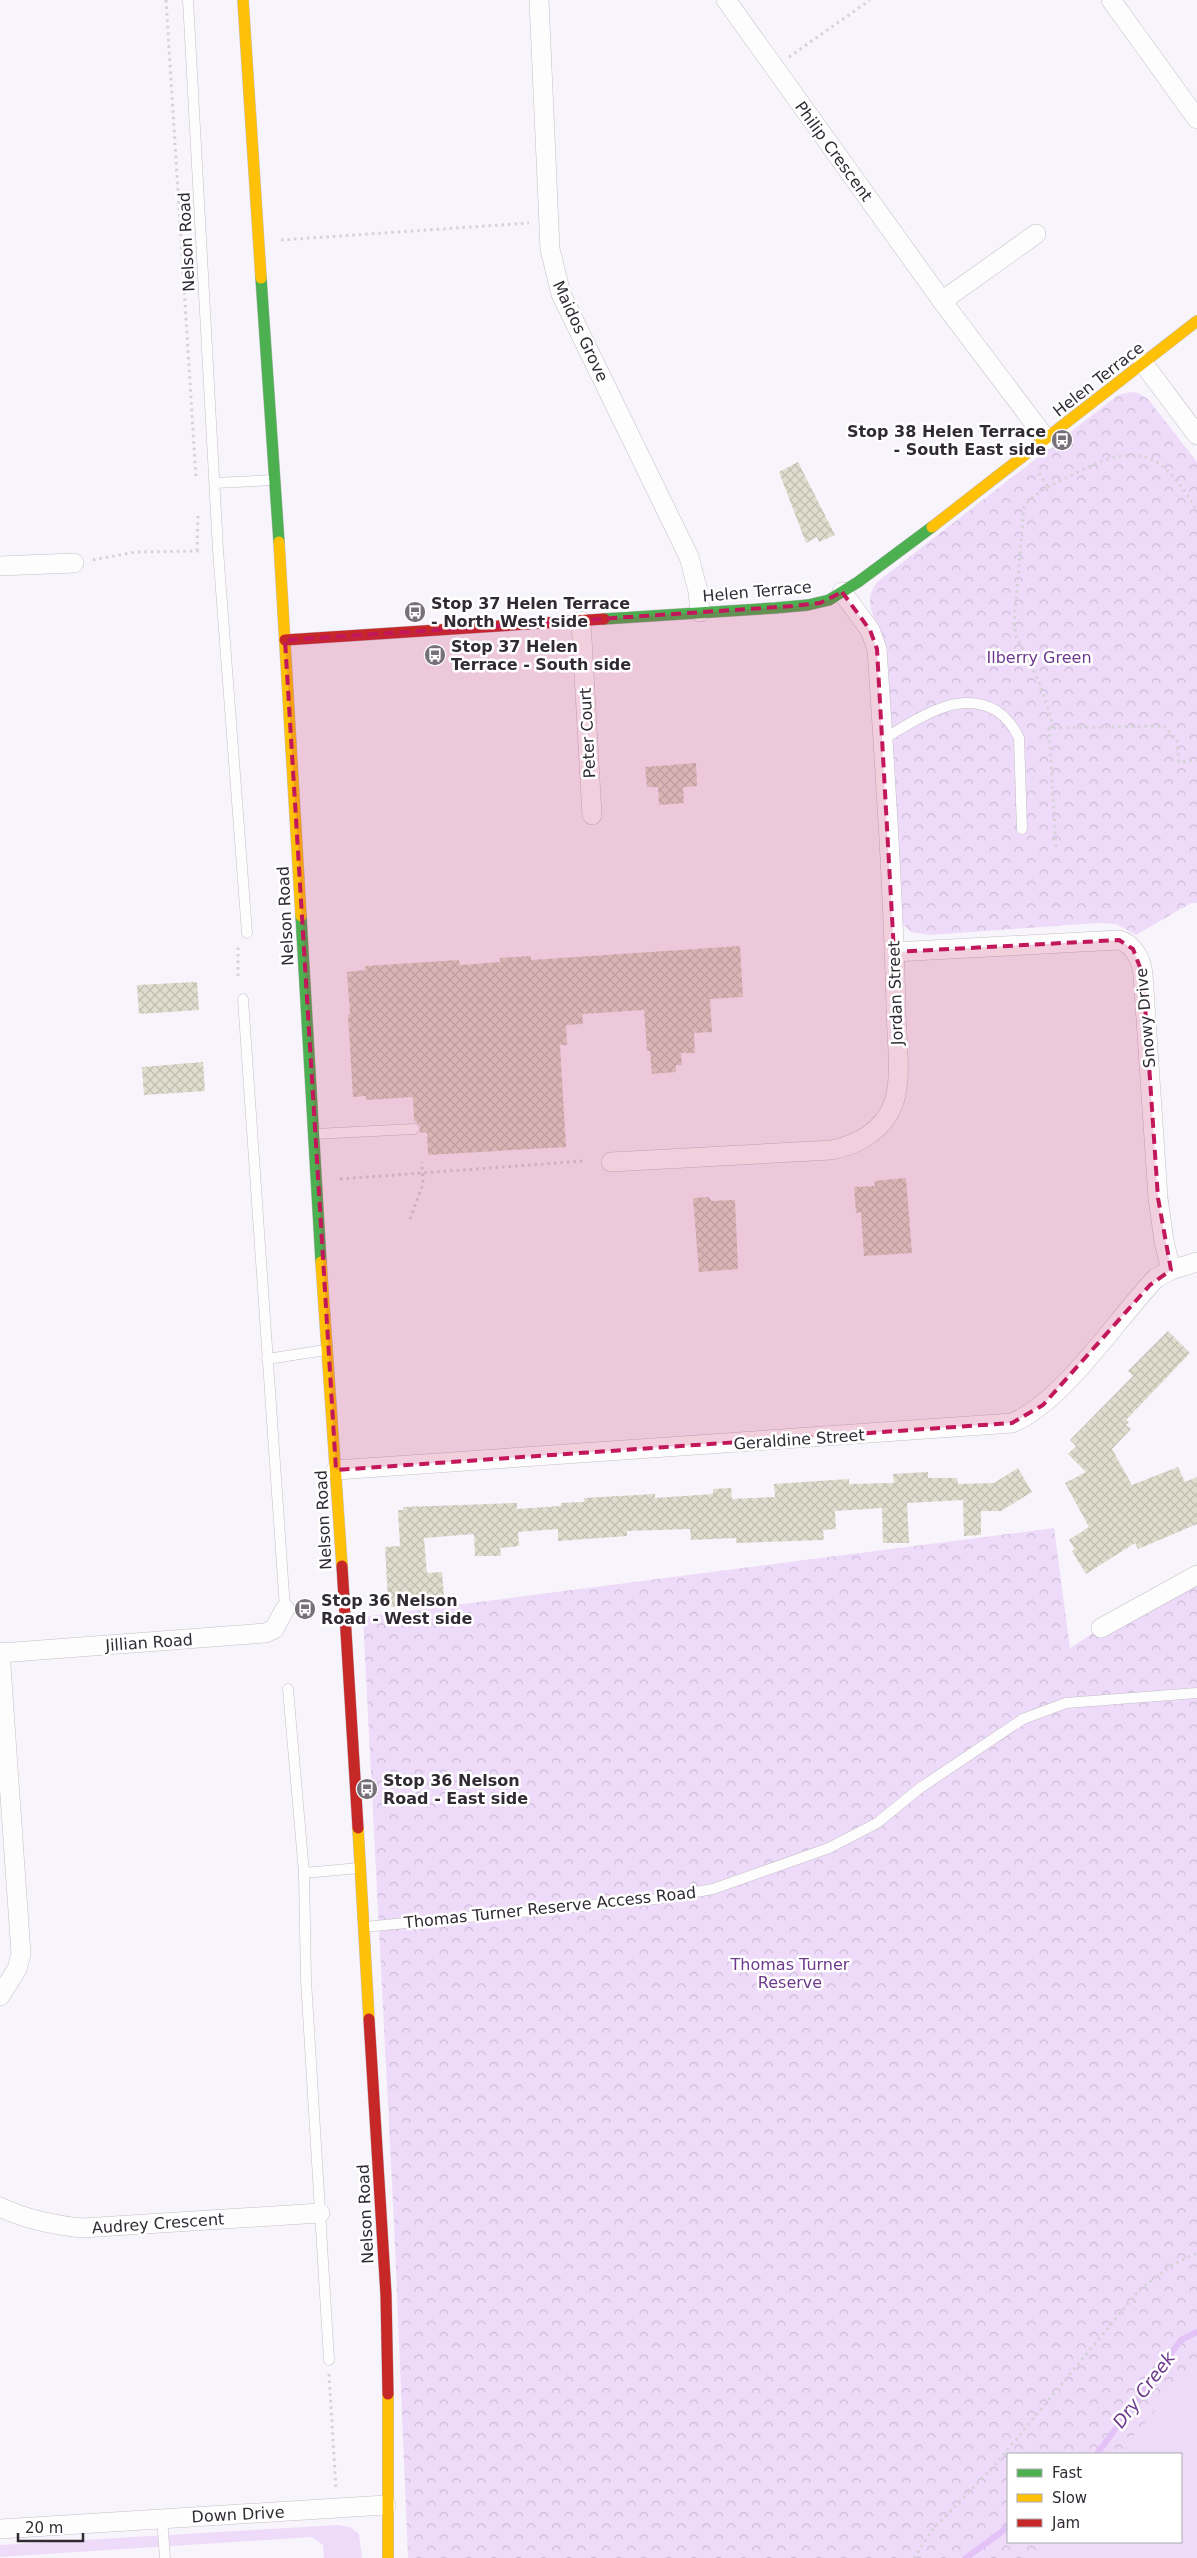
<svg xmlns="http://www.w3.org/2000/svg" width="1197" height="2558" font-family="'DejaVu Sans',sans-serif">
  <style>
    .grass { fill: #eedbfa }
    .park { fill: url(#park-crowns) }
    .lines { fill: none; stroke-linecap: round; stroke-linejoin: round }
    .stream { stroke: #e2c2f7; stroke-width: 6 }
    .building { fill: url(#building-cross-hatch) }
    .lane-casing { stroke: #c3bfc6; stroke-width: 11 }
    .street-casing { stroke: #c3bfc6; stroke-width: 20 }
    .fast-casing { stroke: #c3bfc6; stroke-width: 12 }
    .slow-casing { stroke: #c3bfc6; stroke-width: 12 }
    .jam-casing { stroke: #c3bfc6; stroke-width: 12 }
    .path { stroke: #d5d3d7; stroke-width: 3; stroke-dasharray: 2.5 4; stroke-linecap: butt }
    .lane { stroke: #fefdfe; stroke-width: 10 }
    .street { stroke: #fefdfe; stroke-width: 19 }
    .fast { stroke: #4caf50; stroke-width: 11 }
    .slow { stroke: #ffc107; stroke-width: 11 }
    .jam { stroke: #c62828; stroke-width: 11 }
    .marked { fill: #c2185b; fill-opacity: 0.2; stroke: #c2185b; stroke-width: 4; stroke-dasharray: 10 6; stroke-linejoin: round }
    .labels { text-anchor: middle; stroke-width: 5; stroke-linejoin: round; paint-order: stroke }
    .street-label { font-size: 16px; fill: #302b33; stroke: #fff }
    .poi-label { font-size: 16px; font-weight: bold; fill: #302b33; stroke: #fff; text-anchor: start }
    .park-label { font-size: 16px; fill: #6d398c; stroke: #fff }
    .water-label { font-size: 18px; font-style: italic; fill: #6d398d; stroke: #fff }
  </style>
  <defs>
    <pattern id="park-crowns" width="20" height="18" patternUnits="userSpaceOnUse" patternTransform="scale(1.25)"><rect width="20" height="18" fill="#eedbfa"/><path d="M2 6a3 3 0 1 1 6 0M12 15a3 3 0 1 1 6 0" fill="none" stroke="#ccbcd7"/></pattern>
    <pattern id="building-cross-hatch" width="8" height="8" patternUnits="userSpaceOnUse" patternTransform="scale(1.25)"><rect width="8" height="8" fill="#e0dcce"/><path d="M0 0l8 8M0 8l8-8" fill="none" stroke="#c0bdb1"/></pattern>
  </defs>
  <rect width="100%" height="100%" fill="#f8f4fb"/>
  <g class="grass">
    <polygon points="1197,2363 1197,2558 1028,2558 1042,2542 1181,2542 1181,2454 1118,2454"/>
    <polygon points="337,2525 350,2527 359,2534 362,2558 324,2558 323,2545 312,2537 0,2557 0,2545"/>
  </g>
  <g class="park">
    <path d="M1130 392 1138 393 1148 399 1197 462V903H1191L1136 935 1116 924 1098 923 929 935 911 932 902 923 879 631C872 613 864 599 877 582L1118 395Z"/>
    <polygon points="1054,1528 1070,1648 1101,1628 1197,1575 1197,2363 1118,2454 1008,2454 1008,2542 1042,2542 1028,2558 408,2558 394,2223 363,1617"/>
  </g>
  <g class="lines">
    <g class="stream">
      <polyline points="1097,2454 1181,2340 1197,2332"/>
      <polyline points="966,2558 1008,2527"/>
    </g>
  </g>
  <g class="building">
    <polygon points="798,462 835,535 819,542 817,537 806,543 779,472"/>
    <polygon points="696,763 697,786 683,787 684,803 659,805 658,787 647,787 645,767"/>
    <polygon points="740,946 743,997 710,999 712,1032 694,1033 695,1053 681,1053 682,1065 676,1065 676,1072 652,1074 650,1051 647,1051 644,1010 582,1014 583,1024 566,1025 567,1045 560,1045 566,1147 428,1155 427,1133 420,1132 420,1126 414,1120 413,1097 366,1100 366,1096 353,1097 348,1014 350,1014 347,972 365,970 365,966 397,964 459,960 460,965 500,962 500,958 531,956 531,960"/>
    <polygon points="197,982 199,1010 139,1014 137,985"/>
    <polygon points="203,1062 205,1091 144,1095 142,1067"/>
    <polygon points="906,1178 912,1253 864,1256 861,1212 856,1213 854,1187 875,1186 874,1181"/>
    <polygon points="709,1197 711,1201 735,1200 738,1269 699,1272 693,1198"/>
    <polygon points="1168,1331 1190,1353 1126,1420 1129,1422 1126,1425 1131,1429 1112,1449 1132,1485 1178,1467 1185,1482 1197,1477 1197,1524 1138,1549 1135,1543 1086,1574 1072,1551 1075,1549 1069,1540 1089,1527 1065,1483 1086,1472 1068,1454 1076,1446 1070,1440 1133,1376 1128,1371"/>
    <polygon points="1018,1468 1032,1492 1001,1511 981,1511 981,1535 964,1536 963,1500 907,1503 909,1543 883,1543 882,1508 835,1511 836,1529 823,1530 824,1540 736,1543 736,1538 691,1540 690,1529 627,1531 627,1536 558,1541 558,1529 518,1532 519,1546 500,1548 501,1556 475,1556 474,1534 424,1538 427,1573 442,1572 444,1596 411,1598 411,1604 390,1607 390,1599 388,1600 385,1547 400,1546 398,1510 403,1510 403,1507 517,1503 517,1509 561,1506 561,1503 584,1502 584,1498 655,1494 655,1498 713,1494 713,1489 731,1488 732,1499 775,1497 774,1484 849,1479 849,1484 894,1483 893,1474 928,1472 928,1478 957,1478 958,1484 994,1483"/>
  </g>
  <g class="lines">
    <g class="lane-casing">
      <g id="lane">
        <polyline points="188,0 218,550 247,933"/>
        <polyline points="215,483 274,480"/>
        <path d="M882 740C916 720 958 688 997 711 1007 718 1014 727 1019 738L1022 829"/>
        <polyline points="243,999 285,1609"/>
        <polyline points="315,1134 414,1129"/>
        <polyline points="267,1359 326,1350"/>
        <polyline points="288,1689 304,1873 306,1980 329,2360"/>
        <polyline points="304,1873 359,1868"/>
        <polyline points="364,1927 655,1899 713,1889 829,1848 877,1823 920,1788 1023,1719 1066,1703 1197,1693"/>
        <polyline points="162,2518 165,2558"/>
      </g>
    </g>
    <g class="street-casing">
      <g id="street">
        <polyline points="539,0 550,249 561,294 689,557 698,591 700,612"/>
        <polyline points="726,0 942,301 1047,440"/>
        <polyline points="1111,0 1197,119"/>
        <polyline points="942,301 1036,234"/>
        <polyline points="1143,363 1197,435"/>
        <polyline points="0,566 74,563"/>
        <polyline points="581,621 592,815"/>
        <path d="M894 952 1119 940C1134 944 1142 961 1143 975L1158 1198 1164 1241 1171 1270"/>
        <path d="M611 1162 831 1150C858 1145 882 1131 893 1105 903 1079 896 1036 896 1008 893 888 885 769 877 649L870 630 842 592"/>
        <path d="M336 1470 1012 1423C1064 1401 1116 1320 1156 1278L1171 1270 1197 1262"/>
        <polyline points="1101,1628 1197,1575"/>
        <polyline points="0,1652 21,1954 17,1969 0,1996"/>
        <polyline points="0,1653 265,1633 274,1629 285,1609"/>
        <path d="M0 2207C27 2220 53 2225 82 2228L320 2213"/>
        <polyline points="0,2529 386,2505"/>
      </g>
    </g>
    <g class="fast-casing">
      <g id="fast">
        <polyline points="261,278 279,542"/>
        <polyline points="604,619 775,608 808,605 829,600 858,582 932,527"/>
        <polyline points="301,916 321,1262"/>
      </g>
    </g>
    <g class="slow-casing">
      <g id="slow">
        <polyline points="243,0 261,278"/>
        <polyline points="932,527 1197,321"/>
        <polyline points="279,542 301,916"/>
        <polyline points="321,1262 342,1566"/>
        <polyline points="358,1828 369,2019"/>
        <polyline points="388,2394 388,2558"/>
      </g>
    </g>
    <g class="jam-casing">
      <g id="jam">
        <polyline points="285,640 604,619"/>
        <polyline points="342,1566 358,1828"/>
        <polyline points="369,2019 386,2295 388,2394"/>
      </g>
    </g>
    <g class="path">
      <polyline points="166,0 196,478"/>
      <polyline points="789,57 870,0"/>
      <polyline points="281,240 529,223"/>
      <polyline points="1039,473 1048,487"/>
      <polyline points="197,551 198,515"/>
      <polyline points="93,560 135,552 199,551"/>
      <path d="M1052 728 1051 717 1039 682 1016 636 1014 624 1024 506C1038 490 1058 482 1076 473 1138 441 1162 451 1197 511"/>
      <polyline points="1056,847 1049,728 1164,726 1177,740 1179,762 1197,760"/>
      <polyline points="238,976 238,947"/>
      <polyline points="340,1179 584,1161"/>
      <polyline points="410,1219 423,1184 422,1162"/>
      <polyline points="329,2374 336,2490"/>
      <polyline points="914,2558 933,2529 995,2465 1140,2289 1172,2265 1197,2253"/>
    </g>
    <use href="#lane" class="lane"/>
    <use href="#street" class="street"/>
    <use href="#fast" class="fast"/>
    <use href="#slow" class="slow"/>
    <use href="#jam" class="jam"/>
  </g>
  <path class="marked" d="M842 592 870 630 877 649 894 952 1119 940 1133 949 1143 975 1158 1198 1171 1270 1150 1285 1043 1405 1012 1423 336 1470 285 640 793 606 820 603Z"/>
  <defs>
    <g id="bus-disc" transform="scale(1.125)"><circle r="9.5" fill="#767179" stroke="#fff"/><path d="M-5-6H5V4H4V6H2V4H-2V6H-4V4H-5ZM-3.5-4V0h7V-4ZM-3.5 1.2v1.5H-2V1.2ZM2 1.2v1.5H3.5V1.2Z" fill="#fff"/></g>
  </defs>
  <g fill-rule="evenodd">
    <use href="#bus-disc" x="1062" y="440"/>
    <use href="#bus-disc" x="415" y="612"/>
    <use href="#bus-disc" x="435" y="655"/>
    <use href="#bus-disc" x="305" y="1609"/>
    <use href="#bus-disc" x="367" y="1789"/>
  </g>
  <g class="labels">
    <g class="street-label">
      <text transform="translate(834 151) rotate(54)" y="6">Philip Crescent</text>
      <text transform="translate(186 242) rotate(-93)" y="6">Nelson Road</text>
      <text transform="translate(581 331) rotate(65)" y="6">Maidos Grove</text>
      <text transform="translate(1098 379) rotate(-38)" y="6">Helen Terrace</text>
      <text transform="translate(757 591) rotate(-5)" y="6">Helen Terrace</text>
      <text transform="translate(587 733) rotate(-93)" y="6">Peter Court</text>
      <text transform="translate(285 916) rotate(-93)" y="6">Nelson Road</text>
      <text transform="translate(895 993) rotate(-92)" y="6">Jordan Street</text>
      <text transform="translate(1145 1018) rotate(-95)" y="6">Snowy Drive</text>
      <text transform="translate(799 1439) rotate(-4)" y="6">Geraldine Street</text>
      <text transform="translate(323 1520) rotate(-93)" y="6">Nelson Road</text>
      <text transform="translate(149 1642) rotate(-4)" y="6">Jillian Road</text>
      <text transform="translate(550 1907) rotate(-6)" y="6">Thomas Turner Reserve Access Road</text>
      <text transform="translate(365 2214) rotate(-93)" y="6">Nelson Road</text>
      <text transform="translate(158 2223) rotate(-4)" y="6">Audrey Crescent</text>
      <text transform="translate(238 2514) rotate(-3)" y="6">Down Drive</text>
    </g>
    <g class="poi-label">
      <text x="1046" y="437" text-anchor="end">Stop 38 Helen Terrace<tspan x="1046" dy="18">- South East side</tspan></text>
      <text x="431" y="609">Stop 37 Helen Terrace<tspan x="431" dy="18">- North West side</tspan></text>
      <text x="451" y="652">Stop 37 Helen<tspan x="451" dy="18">Terrace - South side</tspan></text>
      <text x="321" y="1606">Stop 36 Nelson<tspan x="321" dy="18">Road - West side</tspan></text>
      <text x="383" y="1786">Stop 36 Nelson<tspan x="383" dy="18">Road - East side</tspan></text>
    </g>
    <g class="park-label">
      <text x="1039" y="663">Ilberry Green</text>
      <text x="790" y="1970">Thomas Turner<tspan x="790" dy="18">Reserve</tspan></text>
    </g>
    <g class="water-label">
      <text transform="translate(1144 2390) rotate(-53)" y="6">Dry Creek</text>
    </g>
  </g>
  <rect x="1007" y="2453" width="175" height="90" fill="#ffffff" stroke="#acaaad"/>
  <rect x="1017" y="2469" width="25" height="8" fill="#4caf50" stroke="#acaaad"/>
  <text x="1052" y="2478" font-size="15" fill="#302b33">Fast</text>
  <rect x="1017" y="2494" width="25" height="8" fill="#ffc107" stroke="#acaaad"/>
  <text x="1052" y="2503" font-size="15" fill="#302b33">Slow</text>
  <rect x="1017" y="2519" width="25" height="8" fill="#c62828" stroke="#acaaad"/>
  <text x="1052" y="2528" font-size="15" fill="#302b33">Jam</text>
  <path d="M18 2533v8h65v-8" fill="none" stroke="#302b33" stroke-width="2.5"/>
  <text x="25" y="2533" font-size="15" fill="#302b33" stroke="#ffffff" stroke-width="4" paint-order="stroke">20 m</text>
</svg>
